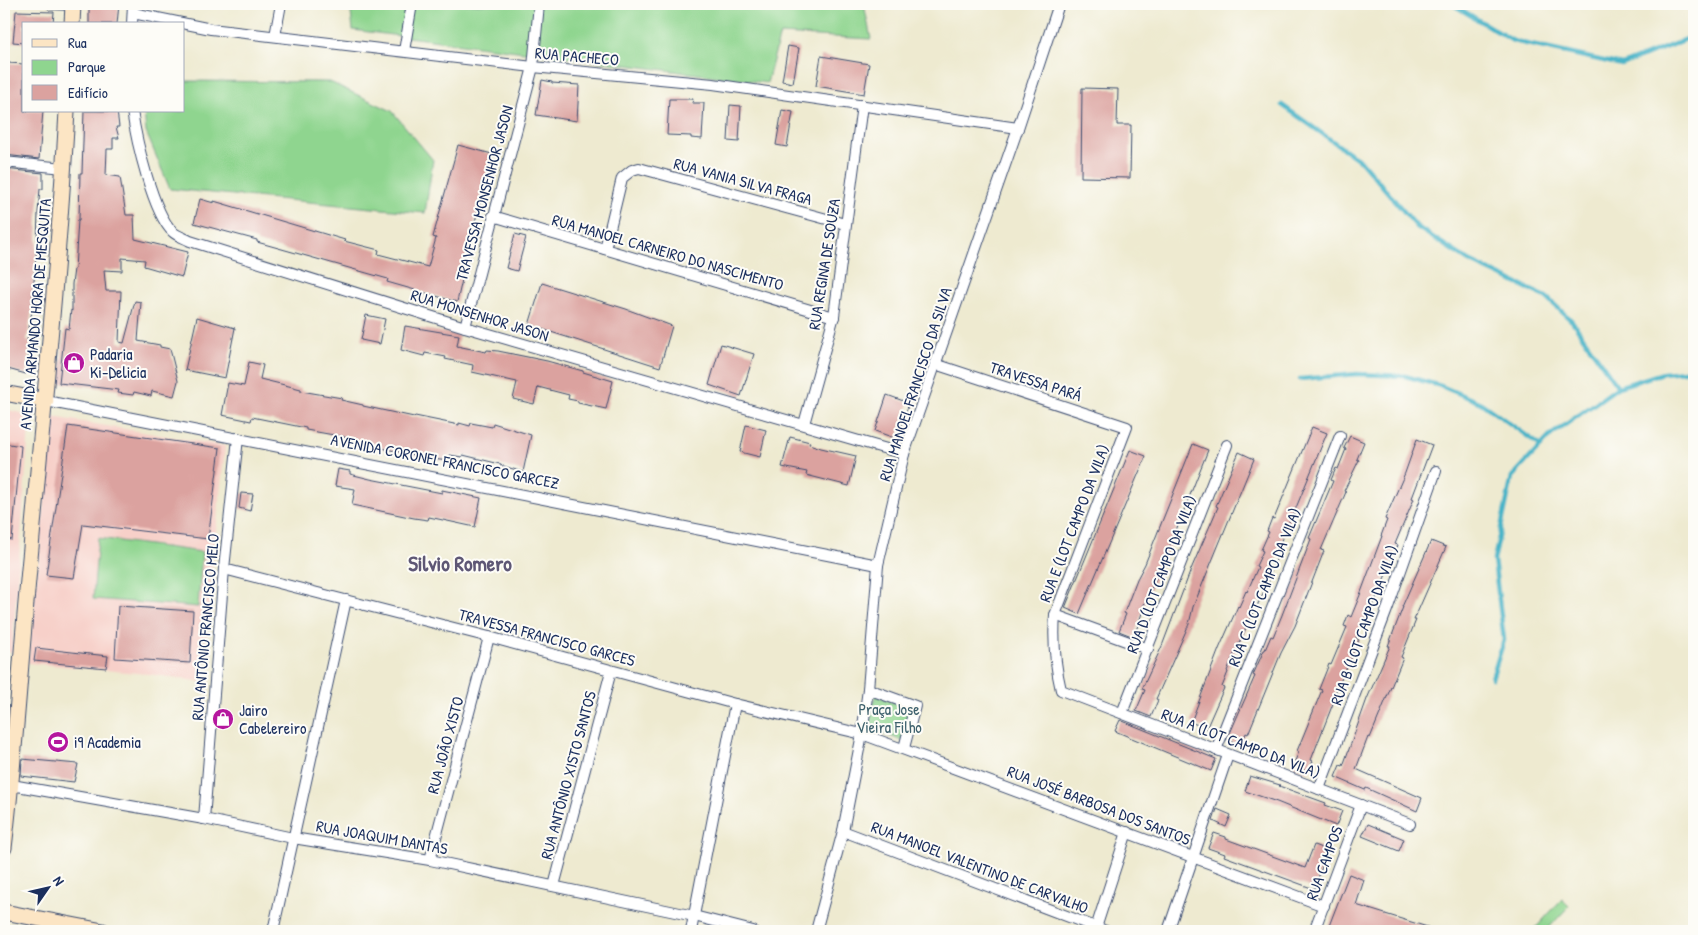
<svg xmlns="http://www.w3.org/2000/svg" width="1698" height="935" font-family="'Patrick Hand',sans-serif">
  <style>
    .built { fill: #f7d0c9 }
    .green { fill: #8fd58f; stroke: #558276 }
    .lines { fill: none; stroke-linecap: round; stroke-linejoin: round }
    .stream { stroke: #4ab4c8; stroke-width: 4.5 }
    .building { fill: #dba29f }
    .street-casing { stroke: #3b4b6f; stroke-width: 12 }
    .secondary-casing { stroke: #3b4b6f; stroke-width: 17 }
    .street { stroke: #fff; stroke-width: 10 }
    .secondary { stroke: #fce5c4; stroke-width: 15 }
    .labels { text-anchor: middle; stroke-width: 4; stroke-linejoin: round; paint-order: stroke }
    .street-label { font-size: 16px; fill: #1b2f5e; stroke: #fdfcf7 }
    .poi-label { font-size: 16px; fill: #1b2f5e; stroke: #fdfcf7; text-anchor: start }
    .park-label { font-size: 16px; fill: #3e616d; stroke: #fdfcf7 }
    .district-label { font-size: 21px; font-weight: bold; fill: #5e5775; stroke: #fdfcf7 }
  </style>
  <rect width="100%" height="100%" fill="#fdfcf7"/>
  <filter id="ink" filterUnits="userSpaceOnUse"><feTurbulence type="fractalNoise" baseFrequency=".02" numOctaves="2"/><feDisplacementMap in="SourceGraphic" scale="10" xChannelSelector="R" yChannelSelector="G"/><feConvolveMatrix kernelMatrix="1 2 1 2 8 2 1 2 1" color-interpolation-filters="sRGB"/></filter>
  <filter id="wash" filterUnits="userSpaceOnUse"><feTurbulence type="fractalNoise" baseFrequency=".0096" numOctaves="4" result="noise"/><feDisplacementMap in="SourceGraphic" scale="20" xChannelSelector="R" yChannelSelector="G"/><feGaussianBlur stdDeviation="1.12" result="paint"/><feColorMatrix in="noise" values="0 0 0 0 0 0 0 0 0 0 0 0 0 0 0 0 0 1.4 0 .05"/><feComposite in="paint" operator="in"/></filter>
  <g filter="url(#wash)">
    <rect width="100%" height="100%" fill="#eeead0"/>
    <g class="built">
      <polygon points="4,409 30,415 12,652 4,652"/>
      <polygon points="53,417 225,446 212,569 203,682 148,674 28,663"/>
    </g>
    <g class="green">
      <polygon points="350,4 864,4 871,39 780,34 767,83 353,30"/>
      <polygon points="184,81 330,82 392,111 433,160 425,213 170,189 146,132 144,111 184,111"/>
      <polygon points="98,538 202,552 198,607 93,599"/>
      <polygon points="875,695 910,708 903,741 869,728"/>
      <polygon points="1562,899 1569,906 1546,931 1533,931"/>
    </g>
    <g class="lines">
      <g class="stream">
        <polyline points="1452,4 1513,41 1622,65 1694,36"/>
        <polyline points="1282,105 1362,162 1417,227 1469,261 1546,297 1572,321 1618,387"/>
        <polyline points="1300,379 1357,374 1405,376 1441,386 1481,403 1541,446"/>
        <polyline points="1492,678 1504,640 1494,560 1512,477 1551,435 1618,387 1663,373 1694,370"/>
      </g>
    </g>
    <g id="blocks">
      <g class="building">
        <polygon points="89,4 119,4 117,24 89,24"/>
        <polygon points="16,11 54,12 53,24 24,24 24,43 13,42"/>
        <polygon points="788,46 799,48 793,83 782,81"/>
        <polygon points="821,56 869,64 864,94 816,86"/>
        <polygon points="8,63 24,64 24,111 43,111 39,159 5,155 4,81 8,81"/>
        <polygon points="542,80 552,82 552,83 579,85 577,121 536,115"/>
        <polygon points="1082,88 1118,89 1117,125 1131,125 1130,178 1081,177"/>
        <polygon points="669,99 693,99 692,103 704,103 702,139 691,138 691,136 667,135"/>
        <polygon points="730,105 741,106 739,142 728,141"/>
        <polygon points="782,110 793,112 787,147 776,145"/>
        <polygon points="84,111 117,111 119,127 116,127 119,138 113,138 113,149 107,149 106,175 120,177 126,215 134,215 135,239 188,252 182,277 144,266 145,260 122,258 122,271 104,270 106,291 121,291 119,342 124,343 135,301 141,302 138,341 160,345 160,347 170,349 178,381 174,396 152,391 151,396 134,392 133,395 118,393 119,390 59,383 65,328 69,329 71,310 72,311 72,284 74,269 75,269 78,220 79,220 80,173 82,173"/>
        <polygon points="458,145 492,154 475,222 457,302 387,282 388,279 257,242 257,240 194,223 200,199 214,203 214,201 345,240 344,241 379,250 378,254 428,267 436,238 433,237"/>
        <polygon points="4,169 43,173 43,189 40,189 38,212 37,244 32,305 33,305 27,340 31,341 26,374 4,368"/>
        <polygon points="515,234 526,237 517,271 506,268"/>
        <polygon points="542,283 626,309 672,326 660,367 529,325"/>
        <polygon points="366,315 385,319 380,344 361,340"/>
        <polygon points="197,317 235,328 225,378 185,370"/>
        <polygon points="405,326 459,335 457,346 486,352 487,350 498,351 547,361 583,371 583,372 613,381 606,409 578,403 578,401 568,399 569,395 538,387 534,404 513,399 517,382 472,372 473,365 445,359 446,357 425,353 424,356 401,350"/>
        <polygon points="721,344 754,354 741,396 709,385"/>
        <polygon points="249,362 263,365 260,379 301,389 301,391 342,398 341,400 363,405 363,406 414,417 415,416 459,425 459,423 470,426 471,423 492,427 493,423 531,435 523,472 500,465 500,464 463,455 462,457 450,455 449,461 432,459 363,444 363,443 345,439 345,437 306,430 306,428 252,417 251,421 222,415 228,383 244,386"/>
        <polygon points="887,395 909,403 897,439 875,431"/>
        <polygon points="746,425 766,430 760,457 740,452"/>
        <polygon points="68,426 220,448 208,539 83,524 74,578 46,575"/>
        <polygon points="1312,427 1327,433 1293,515 1292,515 1280,543 1282,544 1268,580 1269,581 1256,608 1255,608 1236,650 1227,671 1228,672 1222,687 1224,688 1206,729 1191,722 1219,649 1238,606 1239,607 1246,591 1247,592 1258,567 1256,566 1263,551 1261,550 1269,532 1267,531 1272,518 1274,519"/>
        <polygon points="1350,436 1364,442 1357,459 1359,460 1344,491 1346,492 1321,550 1324,551 1295,626 1281,653 1248,734 1246,733 1241,746 1227,740 1255,676 1253,675 1264,650 1265,650 1271,636 1273,637 1282,615 1311,539 1309,538 1333,481 1331,480 1336,468 1338,469 1346,449 1344,448"/>
        <polygon points="790,437 810,442 809,444 821,448 856,456 849,486 806,475 807,472 782,467"/>
        <polygon points="1417,439 1432,445 1412,498 1414,499 1395,544 1398,545 1368,618 1365,617 1356,638 1359,640 1332,700 1334,701 1311,760 1313,761 1308,772 1293,765 1299,752 1297,751 1322,690 1319,689 1329,664 1331,665 1347,627 1344,626 1348,615 1351,617 1360,595 1382,536 1381,536 1387,520 1385,519 1405,473"/>
        <polygon points="4,443 21,446 12,540 4,539"/>
        <polygon points="1193,444 1208,450 1167,553 1143,607 1144,607 1134,637 1119,631 1126,614 1124,613 1137,579 1145,564"/>
        <polygon points="1130,450 1146,456 1079,614 1065,608"/>
        <polygon points="1239,452 1254,459 1193,607 1189,624 1156,699 1158,700 1151,717 1136,711 1145,690 1142,689 1162,646 1192,567 1218,507 1216,506"/>
        <polygon points="338,469 350,471 350,474 370,479 442,493 442,490 481,498 475,527 429,517 428,520 414,518 352,505 355,489 335,486"/>
        <polygon points="241,493 253,494 250,511 239,508"/>
        <polygon points="1431,541 1446,547 1414,620 1416,620 1401,657 1403,658 1370,738 1368,737 1356,769 1422,798 1417,811 1366,788 1365,790 1335,777 1340,765 1343,766 1367,699 1390,646 1388,646 1403,607 1402,607"/>
        <polygon points="118,606 193,611 190,663 115,658"/>
        <polygon points="36,648 108,656 106,668 34,661"/>
        <polygon points="1120,720 1216,759 1211,771 1115,731"/>
        <polygon points="22,759 78,764 74,782 21,776"/>
        <polygon points="1250,776 1280,785 1279,786 1326,803 1325,805 1342,811 1336,826 1277,802 1245,791"/>
        <polygon points="1217,809 1231,815 1226,827 1213,821"/>
        <polygon points="1368,824 1404,839 1399,851 1362,836"/>
        <polygon points="1214,833 1226,837 1226,839 1305,868 1314,845 1329,851 1323,864 1314,889 1224,856 1225,854 1208,848"/>
        <polygon points="1349,874 1364,880 1356,905 1434,929 1433,931 1327,931"/>
      </g>
    </g>
  </g>
  <g filter="url(#ink)">
    <use href="#blocks" fill-opacity="0" stroke="#3b4b6f" stroke-width="1"/>
    <g class="lines">
      <g class="street-casing">
        <g id="street">
          <polyline points="51,4 73,5"/>
          <polyline points="133,13 211,29 533,67 713,84 1018,128"/>
          <polyline points="132,24 133,4"/>
          <polyline points="275,36 281,4"/>
          <polyline points="404,51 412,4"/>
          <path d="M132 111C136 139 153 214 173 232 177 236 185 238 190 241L465 327 904 454"/>
          <polyline points="4,162 64,168"/>
          <polyline points="493,216 834,317"/>
          <polyline points="605,249 622,178 632,170 639,168 845,224"/>
          <polyline points="465,327 533,67 539,4"/>
          <path d="M935 364 1127 427 1055 615C1053 641 1055 665 1061 690L1410 824"/>
          <polyline points="46,401 878,565"/>
          <polyline points="804,424 834,316 862,105"/>
          <polyline points="224,569 489,637 735,704 862,734 1324,906"/>
          <polyline points="1055,615 1148,649"/>
          <polyline points="868,689 915,706 904,748"/>
          <polyline points="1122,713 1227,445"/>
          <polyline points="1216,750 1340,436"/>
          <polyline points="6,784 204,819 293,838 430,860 694,916 753,931"/>
          <polyline points="1319,789 1388,607 1436,471"/>
          <polyline points="204,819 224,569 238,438"/>
          <polyline points="843,831 1106,931"/>
          <polyline points="430,860 489,637"/>
          <polyline points="554,886 611,671"/>
          <polyline points="273,931 346,600"/>
          <polyline points="691,931 735,704"/>
          <polyline points="816,931 843,831 862,734 868,689 878,565 904,454 1018,128 1059,4"/>
          <polyline points="1095,931 1127,832"/>
          <polyline points="1168,931 1228,755"/>
          <polyline points="1314,931 1361,805"/>
        </g>
      </g>
      <g class="secondary-casing">
        <g id="secondary">
          <polyline points="72,24 73,4"/>
          <polyline points="4,393 46,401"/>
          <path d="M4 848C16 748 21 648 31 548 44 402 59 257 67 111"/>
          <polyline points="4,912 103,931"/>
        </g>
      </g>
      <use href="#street" class="street"/>
      <use href="#secondary" class="secondary"/>
    </g>
  </g>
  <defs>
    <g id="shop-disc" transform="scale(1.125)"><circle r="9.5" fill="#b5179e" stroke="#fdfcf7"/><path d="M-5-2.5h2.3a2.7 3.5 0 0 1 5.4 0H5L5.5 6h-11ZM-1.5-2.5h3a1.5 2.3 0 0 0-3 0Z" fill="#fff"/></g>
    <g id="stadium-disc" transform="scale(1.125)"><circle r="9.5" fill="#b5179e" stroke="#fdfcf7"/><path d="M0-5a6.5 5 0 1 0 0 10a6.5 5 0 1 0 0-10ZM-3.5-1.8h7v3.6h-7Z" fill="#fff"/></g>
  </defs>
  <g fill-rule="evenodd">
    <use href="#shop-disc" x="74" y="363"/>
    <use href="#shop-disc" x="223" y="719"/>
    <use href="#stadium-disc" x="58" y="742"/>
  </g>
  <g class="labels">
    <g class="street-label">
      <text transform="translate(577 56) rotate(5)" y="6">RUA PACHECO</text>
      <text transform="translate(743 181) rotate(15)" y="6">RUA VANIA SILVA FRAGA</text>
      <text transform="translate(484 193) rotate(-75)" y="6">TRAVESSA MONSENHOR JASON</text>
      <text transform="translate(668 252) rotate(16)" y="6">RUA MANOEL CARNEIRO DO NASCIMENTO</text>
      <text transform="translate(824 264) rotate(-81)" y="6">RUA REGINA DE SOUZA</text>
      <text transform="translate(35 314) rotate(-85)" y="6">AVENIDA ARMANDO HORA DE MESQUITA</text>
      <text transform="translate(480 315) rotate(17)" y="6">RUA MONSENHOR JASON</text>
      <text transform="translate(1036 381) rotate(18)" y="6">TRAVESSA PARÁ</text>
      <text transform="translate(915 384) rotate(-72)" y="6">RUA MANOEL FRANCISCO DA SILVA</text>
      <text transform="translate(445 461) rotate(11)" y="6">AVENIDA CORONEL FRANCISCO GARCEZ</text>
      <text transform="translate(1074 523) rotate(-69)" y="6">RUA E (LOT CAMPO DA VILA)</text>
      <text transform="translate(1161 574) rotate(-69)" y="6">RUA D (LOT CAMPO DA VILA)</text>
      <text transform="translate(1264 587) rotate(-68)" y="6">RUA C (LOT CAMPO DA VILA)</text>
      <text transform="translate(1364 625) rotate(-70)" y="6">RUA B (LOT CAMPO DA VILA)</text>
      <text transform="translate(205 627) rotate(-85)" y="6">RUA ANTÔNIO FRANCISCO MELO</text>
      <text transform="translate(547 637) rotate(15)" y="6">TRAVESSA FRANCISCO GARCES</text>
      <text transform="translate(1241 743) rotate(21)" y="6">RUA A (LOT CAMPO DA VILA)</text>
      <text transform="translate(445 745) rotate(-75)" y="6">RUA JOÃO XISTO</text>
      <text transform="translate(568 775) rotate(-75)" y="6">RUA ANTÔNIO XISTO SANTOS</text>
      <text transform="translate(1099 805) rotate(21)" y="6">RUA JOSÉ BARBOSA DOS SANTOS</text>
      <text transform="translate(382 837) rotate(10)" y="6">RUA JOAQUIM DANTAS</text>
      <text transform="translate(1324 863) rotate(-70)" y="6">RUA CAMPOS</text>
      <text transform="translate(980 867) rotate(21)" y="6">RUA MANOEL VALENTINO DE CARVALHO</text>
    </g>
    <g class="poi-label">
      <text x="90" y="360">Padaria<tspan x="90" dy="18">Ki-Delicia</tspan></text>
      <text x="239" y="716">Jairo<tspan x="239" dy="18">Cabelereiro</tspan></text>
      <text x="74" y="748">i9 Academia</text>
    </g>
    <g class="park-label">
      <text x="889" y="715">Praça Jose<tspan x="889" dy="18">Vieira Filho</tspan></text>
    </g>
    <g class="district-label">
      <text x="460" y="571">Silvio Romero</text>
    </g>
  </g>
  <rect width="1698" height="935" fill="none" stroke="#fdfcf7" stroke-width="20"/>
  <rect x="22" y="22" width="162" height="90" fill="#fdfcf7" stroke="#a3aaba"/>
  <rect x="32" y="39" width="25" height="8" fill="#fce5c4" stroke="#a3aaba"/>
  <text x="68" y="48" font-size="15" fill="#1b2f5e">Rua</text>
  <rect x="32" y="60" width="25" height="15" fill="#8fd58f" stroke="#a3aaba"/>
  <text x="68" y="72" font-size="15" fill="#1b2f5e">Parque</text>
  <rect x="32" y="85" width="25" height="15" fill="#dba29f" stroke="#a3aaba"/>
  <text x="68" y="98" font-size="15" fill="#1b2f5e">Edifício</text>
  <g transform="translate(48 888) rotate(56)" stroke="#fdfcf7" stroke-width="4" paint-order="stroke">
  <path d="M0-4L9 19L0 12L-9 19Z" fill="#1b2f5e"/>
  <text y="-8" font-size="14" font-weight="bold" text-anchor="middle" fill="#1b2f5e">N</text>
  </g>
</svg>
